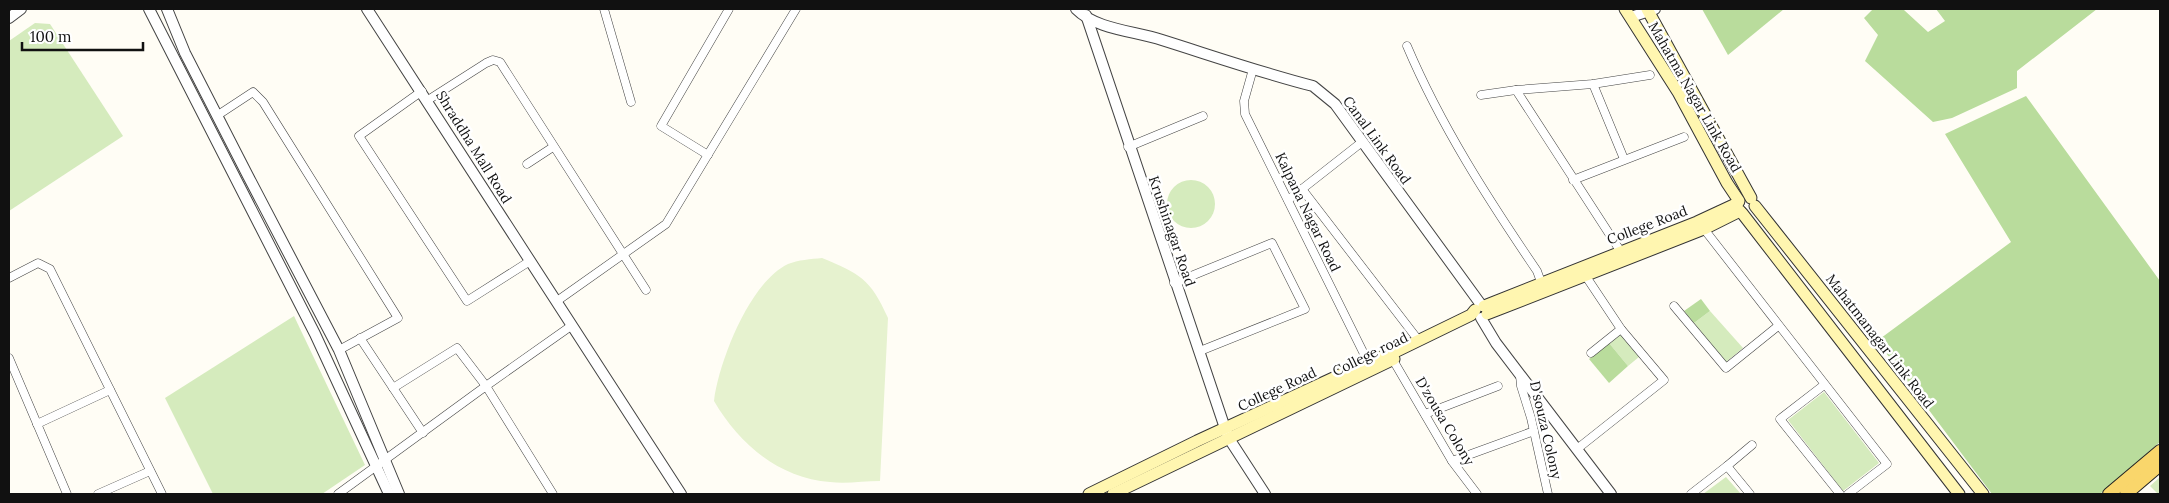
<svg xmlns="http://www.w3.org/2000/svg" width="2169" height="503" font-family="Lora,serif">
  <style>
    .green { fill: #d5ebbd }
    .forest { fill: #b9dc9c }
    .pitch { fill: #e6f2cf }
    .lines { fill: none; stroke-linecap: round; stroke-linejoin: round }
    .minor-casing { stroke: #444; stroke-width: 9 }
    .tertiary-casing { stroke: #444; stroke-width: 12 }
    .secondary-casing { stroke: #333; stroke-width: 13 }
    .primary-casing { stroke: #222; stroke-width: 14 }
    .minor { stroke: #fff; stroke-width: 8 }
    .tertiary { stroke: #fff; stroke-width: 10 }
    .secondary { stroke: #fff6b0; stroke-width: 11 }
    .primary { stroke: #f9d66b; stroke-width: 12 }
    .labels { text-anchor: middle; stroke-width: 5; stroke-linejoin: round; paint-order: stroke }
    .street-label { font-size: 14px; fill: #111; stroke: #fff }
  </style>
  <rect width="100%" height="100%" fill="#fffdf5"/>
  <g class="green">
    <polygon points="35,23 50,24 123,136 9,211 9,41"/>
    <circle cx="1191" cy="204" r="24"/>
    <polygon points="1710,311 1743,348 1726,362 1694,323"/>
    <polygon points="294,316 365,465 322,494 213,494 165,398"/>
    <polygon points="1621,335 1639,357 1628,366 1609,343"/>
    <polygon points="1824,392 1879,463 1843,491 1788,420"/>
    <polygon points="1726,477 1741,494 1703,494"/>
    <polygon points="2160,477 2160,494 2158,494 2150,486"/>
  </g>
  <g class="forest">
    <polygon points="1702,9 1784,9 1728,55"/>
    <polygon points="1873,9 1904,10 1928,32 1945,21 1936,9 2097,9 2017,71 2017,88 1952,118 1933,122 1865,61 1878,35 1864,18"/>
    <polygon points="2026,96 2160,281 2160,442 2100,494 1992,494 1877,341 2011,242 1945,134"/>
    <polygon points="1701,299 1710,311 1694,323 1684,311"/>
    <polygon points="1609,343 1628,366 1609,383 1589,359"/>
  </g>
  <path class="pitch" d="M822 258C860 274 870 278 888 318L880 481C864 481 846 484 830 482 779 478 739 444 714 401 719 361 750 282 788 264 798 260 811 259 822 258Z"/>
  <g class="lines">
    <g class="minor-casing">
      <g id="minor">
        <polyline points="604,9 631,102"/>
        <path d="M1407 46C1441 126 1488 199 1537 271L1541 282"/>
        <polyline points="1253,69 1244,101 1245,114 1368,362"/>
        <polyline points="1593,84 1624,159"/>
        <polyline points="1516,90 1593,84 1650,75"/>
        <polyline points="422,91 359,136 467,301 530,261"/>
        <polyline points="1481,95 1516,90 1621,252"/>
        <polyline points="428,100 486,63 493,60 500,62 646,290"/>
        <polyline points="218,115 253,92 263,102 398,318 339,350"/>
        <polyline points="1128,147 1203,116"/>
        <polyline points="708,155 661,126 729,9"/>
        <polyline points="527,164 553,147"/>
        <polyline points="1573,180 1684,137"/>
        <polyline points="1302,189 1419,341"/>
        <polyline points="1288,200 1362,142"/>
        <polyline points="1704,229 1887,464 1848,494"/>
        <polyline points="9,278 38,263 50,269 162,494"/>
        <polyline points="1174,283 1272,243 1305,309 1200,351"/>
        <polyline points="557,301 666,224 796,9"/>
        <polyline points="1674,306 1726,368 1778,326"/>
        <polyline points="360,338 423,433"/>
        <polyline points="1591,353 1621,329"/>
        <polyline points="9,358 67,494"/>
        <polyline points="1393,360 1452,461 1477,494"/>
        <polyline points="1520,375 1521,386 1531,418 1548,494"/>
        <polyline points="1824,385 1780,419 1840,494"/>
        <polyline points="393,388 457,348 486,386 571,326"/>
        <polyline points="1425,414 1498,386"/>
        <polyline points="37,424 110,390"/>
        <polyline points="1577,449 1664,380 1621,329 1585,275"/>
        <polyline points="1452,461 1534,431"/>
        <polyline points="1727,466 1752,445"/>
        <polyline points="98,494 150,471"/>
        <polyline points="338,494 486,386 553,494"/>
        <polyline points="1691,494 1727,466 1750,494"/>
      </g>
    </g>
    <g class="tertiary-casing">
      <g id="tertiary">
        <polyline points="149,9 315,334 389,494"/>
        <polyline points="167,9 185,53 247,174 339,350 399,494"/>
        <polyline points="367,9 681,494"/>
        <path d="M1076 9C1097 30 1135 31 1162 40 1213 56 1262 73 1313 86L1335 104 1482 306"/>
        <polyline points="1086,15 1228,437 1265,494"/>
        <polyline points="1631,17 1655,9"/>
        <polyline points="9,18 21,9"/>
        <polyline points="1481,318 1496,343 1611,494"/>
      </g>
    </g>
    <g class="secondary-casing">
      <g id="secondary">
        <polyline points="1625,9 1678,92 1727,183 1739,201"/>
        <polyline points="1647,9 1751,198"/>
        <polyline points="1755,206 1983,494"/>
        <polyline points="1742,213 1959,494"/>
        <polyline points="1484,306 1697,222 1738,203"/>
        <polyline points="1487,314 1704,229 1740,211"/>
        <polyline points="1089,494 1197,441 1368,362 1397,351 1471,315 1475,310"/>
        <polyline points="1113,494 1394,359"/>
      </g>
    </g>
    <g class="primary-casing">
      <g id="primary">
        <polyline points="2109,494 2160,451"/>
        <polyline points="2126,494 2160,465"/>
      </g>
    </g>
    <use href="#minor" class="minor"/>
    <use href="#tertiary" class="tertiary"/>
    <use href="#secondary" class="secondary"/>
    <use href="#primary" class="primary"/>
  </g>
  <g class="labels">
    <g class="street-label">
      <text transform="translate(1695 97) rotate(60)" y="5">Mahatma Nagar Link Road</text>
      <text transform="translate(1377 140) rotate(54)" y="5">Canal Link Road</text>
      <text transform="translate(474 147) rotate(58)" y="5">Shraddha Mall Road</text>
      <text transform="translate(1308 212) rotate(64)" y="5">Kalpana Nagar Road</text>
      <text transform="translate(1647 225) rotate(-21)" y="5">College Road</text>
      <text transform="translate(1172 231) rotate(71)" y="5">Krushinagar Road</text>
      <text transform="translate(1880 341) rotate(52)" y="5">Mahatmanagar Link Road</text>
      <text transform="translate(1370 354) rotate(-26)" y="5">College road</text>
      <text transform="translate(1277 389) rotate(-25)" y="5">College Road</text>
      <text transform="translate(1445 421) rotate(59)" y="5">D'zousa Colony</text>
      <text transform="translate(1546 430) rotate(77)" y="5">D'souza Colony</text>
    </g>
  </g>
  <rect width="2169" height="503" fill="none" stroke="#111111" stroke-width="20"/>
  <path d="M22 42v8h121v-8" fill="none" stroke="#111111" stroke-width="2.5"/>
  <text x="30" y="42" font-size="15" fill="#111111" stroke="#ffffff" stroke-width="4" paint-order="stroke">100 m</text>
</svg>
